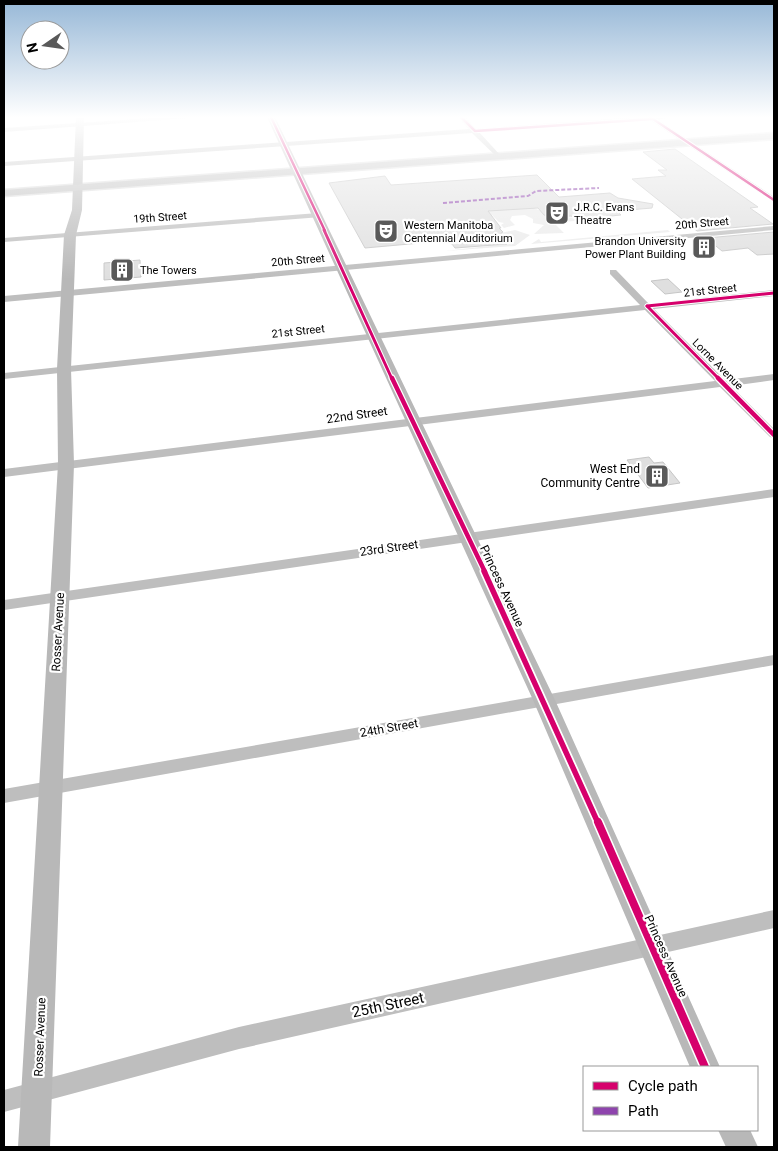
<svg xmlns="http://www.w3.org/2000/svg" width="778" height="1151" font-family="Roboto,sans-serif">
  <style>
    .green { fill: #ebebeb }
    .building { fill: #dfdfdf; stroke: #c6c6c6 }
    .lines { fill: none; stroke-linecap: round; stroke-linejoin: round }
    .primary-casing { stroke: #dbdbdb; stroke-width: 3 }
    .street { fill: #bebebe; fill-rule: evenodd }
    .secondary { fill: #b8b8b8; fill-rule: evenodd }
    .primary { fill: #bebebe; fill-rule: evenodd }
    .quiet { stroke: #8e44ad; stroke-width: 2; stroke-dasharray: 4 2; stroke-linecap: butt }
    .cycleway-far4-casing { stroke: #fff; stroke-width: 4.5 }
    .cycleway-far3-casing { stroke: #fff; stroke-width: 5 }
    .cycleway-far2-casing { stroke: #fff; stroke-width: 7 }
    .cycleway-far1-casing { stroke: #fff; stroke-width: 9 }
    .cycleway-casing { stroke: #fff; stroke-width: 11 }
    .cycleway-far4 { stroke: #d6006c; stroke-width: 2.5 }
    .cycleway-far3 { stroke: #d6006c; stroke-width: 3 }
    .cycleway-far2 { stroke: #d6006c; stroke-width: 4.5 }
    .cycleway-far1 { stroke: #d6006c; stroke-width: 5.5 }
    .cycleway { stroke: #d6006c; stroke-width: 8 }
    .labels { text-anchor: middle; stroke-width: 4.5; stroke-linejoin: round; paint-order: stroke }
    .far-poi-label { font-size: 11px; fill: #000; stroke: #fff; text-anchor: start }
    .far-street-label { font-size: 11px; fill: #000; stroke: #fff }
    .street-label { font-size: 12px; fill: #000; stroke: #fff }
    .poi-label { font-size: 12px; fill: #000; stroke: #fff; text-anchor: end }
    .near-street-label { font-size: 15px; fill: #000; stroke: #fff }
  </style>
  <rect width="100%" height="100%" fill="#fff"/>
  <g class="green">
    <path d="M530 207 542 211 544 215C557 220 572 215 584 220L554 223 564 233 534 234 544 225 533 223V219L525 215 512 216 510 220 515 225 504 228 501 225 504 223 499 222 492 215 476 216 473 212Z"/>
    <polygon points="515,230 530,235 515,246 445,251 507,244 501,233"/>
    <polygon points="668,230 670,232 531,244 539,239 541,242"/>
  </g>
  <g class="building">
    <polygon points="675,149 758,207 750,208 773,224 697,231 632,179 666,176 658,170 667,170 643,152"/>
    <polygon points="537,175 559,197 610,193 618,198 653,204 652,208 617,211 621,215 579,219 571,216 550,217 544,215 538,208 488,211 501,228 499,228 503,232 501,233 507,244 455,248 452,244 443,241 365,248 329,183 385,176 391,185"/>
    <polygon points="774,232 774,254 757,255 748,248 722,251 706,238"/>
    <polygon points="140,260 141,277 104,280 104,263"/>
    <polygon points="668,279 682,292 665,294 651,281"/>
    <polygon points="649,457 654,463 663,462 680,483 648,488 627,460"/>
  </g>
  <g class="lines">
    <g class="primary-casing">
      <polygon id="primary" points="774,133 774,139 4,196 4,190"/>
    </g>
    <g class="street">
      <polygon points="165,117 202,117 4,132 4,128"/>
      <polygon points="458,117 465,117 476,129 636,117 671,117 658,120 774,197 774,202 650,120 479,132 501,156 499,159 472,133 4,166 4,162 469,129"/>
      <polygon points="318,213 321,213 321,217 4,242 4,238"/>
      <polygon points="774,226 774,230 4,302 4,296"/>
      <polygon points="610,270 616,270 649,304 774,290 774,296 654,309 725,380 774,374 774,380 731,386 774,429 774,438 770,437 720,387 4,477 4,469 715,381 645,310 4,379 4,373 640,305 610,274"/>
      <polygon points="774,489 774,497 4,610 4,600"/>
      <polygon points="774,655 774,665 4,803 4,789"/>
      <polygon points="774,910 774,928 239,1049 4,1112 4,1090 239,1027"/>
    </g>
    <g class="secondary">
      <polygon points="76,117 84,117 82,210 76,235 71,369 74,464 50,1147 18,1147 58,464 57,369 64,235 72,210"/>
      <polygon points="267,117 275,117 555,700 720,1067 690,1067 533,700"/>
      <polygon points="718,1130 750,1130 758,1147 726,1147"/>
    </g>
    <use href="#primary" class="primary"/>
    <polyline class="quiet" points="443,203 528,196 536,191 599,188"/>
    <g class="cycleway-far4-casing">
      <g id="cycleway-far4">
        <polyline points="271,117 325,231"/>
        <polyline points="461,117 475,131 652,119"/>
        <polyline points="650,117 774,200"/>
      </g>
    </g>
    <g class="cycleway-far3-casing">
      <g id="cycleway-far3">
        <polyline points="324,230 392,379"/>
        <polyline points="647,306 719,379"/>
        <polyline points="647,306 774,293"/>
      </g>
    </g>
    <g class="cycleway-far2-casing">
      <g id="cycleway-far2">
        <polyline points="392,378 485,572"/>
        <polyline points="718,378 774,435"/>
      </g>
    </g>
    <g class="cycleway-far1-casing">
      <polyline id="cycleway-far1" points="484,571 598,823"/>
    </g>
    <g class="cycleway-casing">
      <polyline id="cycleway" points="598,822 705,1067"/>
    </g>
    <use href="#cycleway-far4" class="cycleway-far4"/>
    <use href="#cycleway-far3" class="cycleway-far3"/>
    <use href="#cycleway-far2" class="cycleway-far2"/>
    <use href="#cycleway-far1" class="cycleway-far1"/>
    <use href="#cycleway" class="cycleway"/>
  </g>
  <linearGradient id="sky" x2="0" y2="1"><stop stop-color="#97b8d7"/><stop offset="0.42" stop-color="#fff"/><stop offset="1" stop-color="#fff" stop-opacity="0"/></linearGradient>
  <rect width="778" height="279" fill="url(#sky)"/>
  <defs>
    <g id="theatre-square" transform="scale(1.25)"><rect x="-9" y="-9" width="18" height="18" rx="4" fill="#595959" stroke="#fff"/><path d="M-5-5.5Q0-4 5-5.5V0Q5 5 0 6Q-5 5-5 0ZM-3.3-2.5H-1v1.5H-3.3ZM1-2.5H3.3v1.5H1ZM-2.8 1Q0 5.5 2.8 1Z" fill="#fff"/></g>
    <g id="building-square" transform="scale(1.25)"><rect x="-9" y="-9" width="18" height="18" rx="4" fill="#595959" stroke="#fff"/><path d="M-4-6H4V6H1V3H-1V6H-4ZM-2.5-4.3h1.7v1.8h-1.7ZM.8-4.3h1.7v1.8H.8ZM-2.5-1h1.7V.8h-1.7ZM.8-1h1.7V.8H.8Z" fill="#fff"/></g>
  </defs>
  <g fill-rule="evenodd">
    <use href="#theatre-square" x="557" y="213"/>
    <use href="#theatre-square" x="386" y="231"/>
    <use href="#building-square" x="704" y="247"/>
    <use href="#building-square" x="122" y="270"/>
    <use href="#building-square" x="657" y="476"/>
  </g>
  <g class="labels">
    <g class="far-poi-label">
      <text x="574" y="211">J.R.C. Evans<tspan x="574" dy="13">Theatre</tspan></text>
      <text x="404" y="229">Western Manitoba<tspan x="404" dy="13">Centennial Auditorium</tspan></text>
      <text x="686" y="245" text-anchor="end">Brandon University<tspan x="686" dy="13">Power Plant Building</tspan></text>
      <text x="140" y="274">The Towers</text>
    </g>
    <g class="far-street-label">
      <text transform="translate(160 217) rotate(-4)" y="4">19th Street</text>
      <text transform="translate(702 223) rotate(-5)" y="4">20th Street</text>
      <text transform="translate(298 260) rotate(-5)" y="4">20th Street</text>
      <text transform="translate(710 290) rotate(-6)" y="4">21st Street</text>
      <text transform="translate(298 331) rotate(-6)" y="4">21st Street</text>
      <text transform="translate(718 364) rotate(45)" y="4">Lorne Avenue</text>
    </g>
    <g class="street-label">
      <text transform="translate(357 415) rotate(-8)" y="4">22nd Street</text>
      <text transform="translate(389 548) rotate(-8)" y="4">23rd Street</text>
      <text transform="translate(502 586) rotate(65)" y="4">Princess Avenue</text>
      <text transform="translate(58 632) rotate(-87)" y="4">Rosser Avenue</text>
      <text transform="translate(389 728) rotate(-10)" y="4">24th Street</text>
      <text transform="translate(666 956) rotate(66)" y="4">Princess Avenue</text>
      <text transform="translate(40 1037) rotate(-88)" y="4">Rosser Avenue</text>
    </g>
    <g class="poi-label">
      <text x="640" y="473">West End<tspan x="640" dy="14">Community Centre</tspan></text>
    </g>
    <g class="near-street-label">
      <text transform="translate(388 1005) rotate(-12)" y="5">25th Street</text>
    </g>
  </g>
  <rect width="778" height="1151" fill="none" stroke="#000000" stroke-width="10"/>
  <rect x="583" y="1066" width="175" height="65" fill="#ffffff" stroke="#999999"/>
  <rect x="593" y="1082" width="25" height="8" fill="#d6006c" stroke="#999999"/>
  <text x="628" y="1091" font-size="15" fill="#000000">Cycle path</text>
  <rect x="593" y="1107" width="25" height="8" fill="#8e44ad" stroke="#999999"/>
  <text x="628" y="1116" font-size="15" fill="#000000">Path</text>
  <g transform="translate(45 45) rotate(257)"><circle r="24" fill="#ffffff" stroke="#999999"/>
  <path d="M0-4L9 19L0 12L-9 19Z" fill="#595959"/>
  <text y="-8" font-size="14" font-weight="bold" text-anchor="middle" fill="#000000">N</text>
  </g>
</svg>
